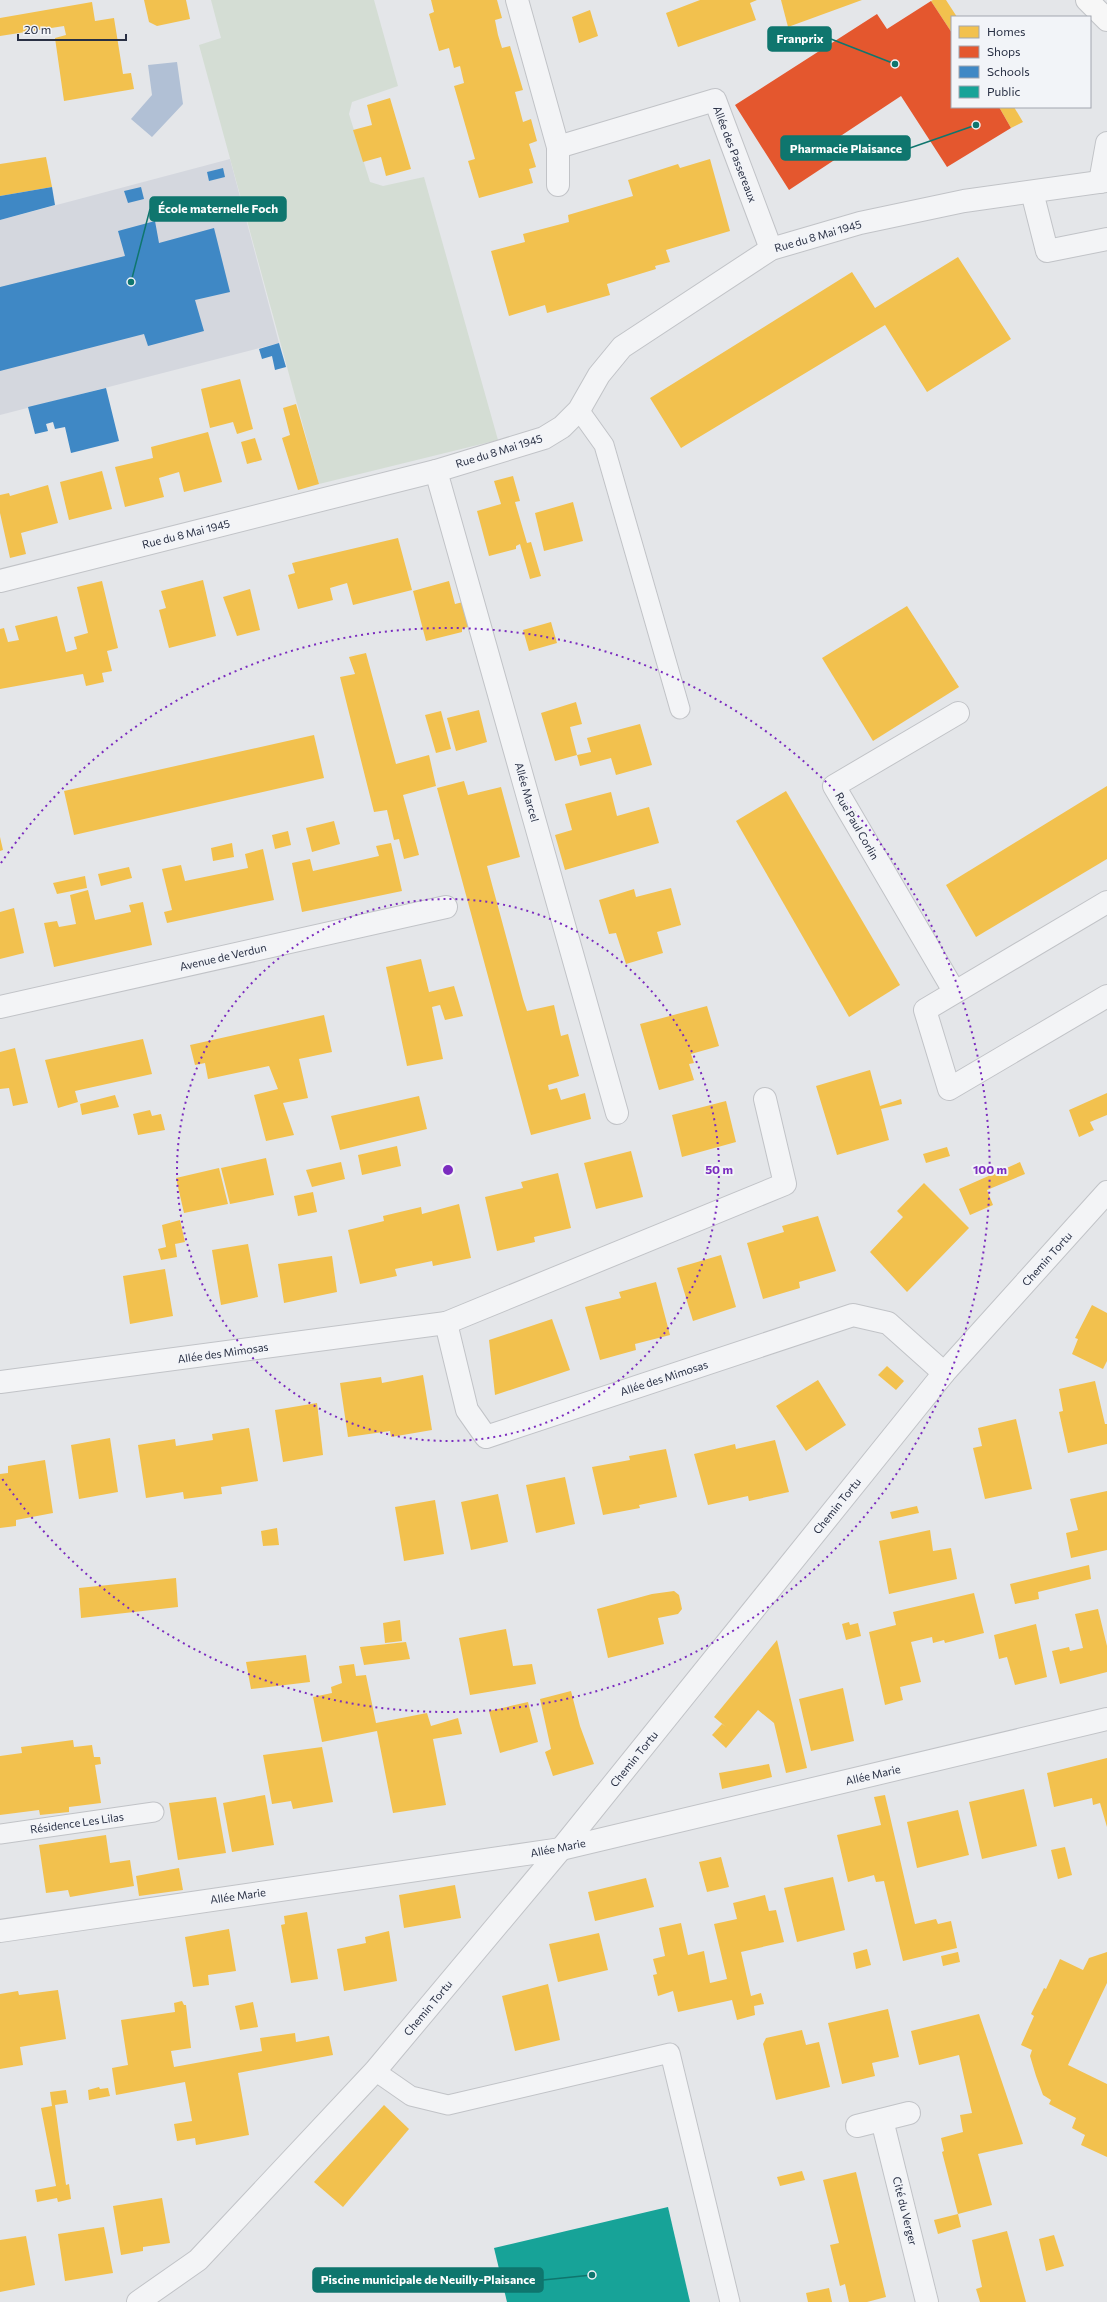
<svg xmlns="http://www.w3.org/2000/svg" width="1107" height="2302" font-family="Commissioner,sans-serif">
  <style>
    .built { fill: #d4d7de }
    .green { fill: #d4ddd4 }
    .water { fill: #b1c0d5 }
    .homes { fill: #f2c14e }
    .shops { fill: #e4572e }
    .schools { fill: #3f88c5 }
    .public { fill: #17a398 }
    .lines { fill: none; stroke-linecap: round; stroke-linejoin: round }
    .service-casing { stroke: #c1c3c7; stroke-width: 21 }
    .minor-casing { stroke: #c1c3c7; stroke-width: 24 }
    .tertiary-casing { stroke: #c1c3c7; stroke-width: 24 }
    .secondary-casing { stroke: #c1c3c7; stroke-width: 24 }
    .service { stroke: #f3f4f6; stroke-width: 19 }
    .minor { stroke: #f3f4f6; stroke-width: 22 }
    .tertiary { stroke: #f3f4f6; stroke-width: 22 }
    .secondary { stroke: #f7f7f7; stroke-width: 22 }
    .ring { fill: none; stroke: #7b2cbf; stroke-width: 2; stroke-dasharray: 2 4 }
    .labels { text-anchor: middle; stroke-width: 4; stroke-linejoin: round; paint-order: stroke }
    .street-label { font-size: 11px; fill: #293044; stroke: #f2f4f8 }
    .centre { fill: #7b2cbf; stroke: #f2f4f8; stroke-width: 2 }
    .ring-label { font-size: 12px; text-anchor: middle; font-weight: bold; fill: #7b2cbf; stroke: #f2f4f8; stroke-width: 4; stroke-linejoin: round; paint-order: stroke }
    .leader { fill: none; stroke: #0f766e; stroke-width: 1.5 }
    .callout-dot { fill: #0f766e; stroke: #f2f4f8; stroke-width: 1.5 }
    .callout { fill: #0f766e; stroke: #0f766e; stroke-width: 1.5 }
    .callout-label { font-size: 12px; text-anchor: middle; font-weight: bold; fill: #fff }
  </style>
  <rect width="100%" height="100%" fill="#e4e6e9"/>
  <polygon class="built" points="230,159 279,343 0,415 0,220"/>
  <polygon class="green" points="211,0 374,0 398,86 352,102 349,114 370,182 383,186 424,177 498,440 319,484 199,45 221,38"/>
  <polygon class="water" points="177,62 183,104 152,137 131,119 152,95 148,65"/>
  <g class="homes">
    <polygon points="144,0 186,0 190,19 157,26 149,22"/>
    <polygon points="431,0 497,0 502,18 495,20 498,35 502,48 510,46 523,90 515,92 523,122 531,119 537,141 529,144 536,167 529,169 533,183 479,198 468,161 475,159 454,86 464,83 460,66 454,68 449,48 439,51 429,14 434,12"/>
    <polygon points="700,0 757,0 750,3 756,20 678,47 666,13"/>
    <polygon points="781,0 862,0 788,27"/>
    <polygon points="933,0 946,0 957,17 952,17 952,33 931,1"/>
    <polygon points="92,2 95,21 114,18 123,74 131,73 134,89 64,101 55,38 66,35 64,26 0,36 0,18"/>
    <polygon points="590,10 598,36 579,43 572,17"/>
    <polygon points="390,98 411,169 386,176 381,157 363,162 353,130 372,125 367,105"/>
    <polygon points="999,107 1014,107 1023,122 1011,128"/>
    <polygon points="46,157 52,187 0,196 0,164"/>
    <polygon points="710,159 730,231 666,250 670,262 655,266 656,269 607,284 610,295 547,313 545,305 509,316 491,251 525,242 523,234 569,222 568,215 633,196 628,180 678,164 680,168"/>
    <polygon points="958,257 1011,339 927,392 885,325 681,448 650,398 852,272 875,308"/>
    <polygon points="240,379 253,429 237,434 233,422 210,428 201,389"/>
    <polygon points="296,404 319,484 298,490 282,438 290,435 283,408"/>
    <polygon points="208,432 222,482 184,492 179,472 159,478 164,497 125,507 115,467 153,458 151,447"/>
    <polygon points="255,438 262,460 247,464 241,442"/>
    <polygon points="102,471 112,509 69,520 60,482"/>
    <polygon points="513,476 520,501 515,502 527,543 531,542 541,576 530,579 520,544 516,546 516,549 489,556 477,511 501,504 494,481"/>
    <polygon points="48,485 58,523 21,533 26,554 10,558 0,513 0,495 9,493 10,496"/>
    <polygon points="573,502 583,541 544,551 535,513"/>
    <polygon points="398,538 412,590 353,605 347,583 330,588 333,600 298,609 288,575 295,573 292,563"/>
    <polygon points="203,580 216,636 169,648 159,610 166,608 161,591"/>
    <polygon points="102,581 118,648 107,651 112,671 102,673 104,682 86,686 83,674 0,689 0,629 4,628 8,642 19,640 15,626 57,616 66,652 77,649 74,637 88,633 77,587"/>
    <polygon points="449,581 455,604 467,601 473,625 462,629 462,632 426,641 413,591"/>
    <polygon points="250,589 260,630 237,636 223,597"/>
    <polygon points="907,606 959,687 873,741 822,658"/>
    <polygon points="551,622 557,643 529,651 523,630"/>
    <polygon points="366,653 396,764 429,755 436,786 403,795 419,855 404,859 399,839 394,840 387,810 374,812 340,677 355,674 349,657"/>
    <polygon points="576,702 582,724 570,727 577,755 555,761 541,713"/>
    <polygon points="479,710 487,742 456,751 447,718"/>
    <polygon points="441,711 451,749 436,753 425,715"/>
    <polygon points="640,724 652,765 616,775 611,758 580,766 577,755 591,752 587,738"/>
    <polygon points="314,735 324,778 74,835 64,791"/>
    <polygon points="464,781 468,795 501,787 520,857 487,866 523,999 527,1011 554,1005 561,1036 568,1034 579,1076 548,1085 549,1090 557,1088 561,1100 585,1093 591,1119 531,1135 437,788"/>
    <polygon points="1107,786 1107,859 976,937 946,885"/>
    <polygon points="786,791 900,985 849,1017 736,821"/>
    <polygon points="611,792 617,816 649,807 659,843 565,870 555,835 572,830 565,804"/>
    <polygon points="334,821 340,844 312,852 306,828"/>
    <polygon points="288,831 291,845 275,849 272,835"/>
    <polygon points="0,837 3,850 0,851"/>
    <polygon points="232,843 234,857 213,861 211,848"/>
    <polygon points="391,843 402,891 302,912 292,863 310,859 313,871 379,856 376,846"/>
    <polygon points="263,849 274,900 167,923 164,912 172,910 162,869 181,865 185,881 248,868 245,854"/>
    <polygon points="129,867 132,878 101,886 98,874"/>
    <polygon points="85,876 87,888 57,894 53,883"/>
    <polygon points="671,888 681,925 657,932 663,953 626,964 616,933 609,934 599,900 634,889 636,897"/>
    <polygon points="88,890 95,920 131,912 129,905 143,902 152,945 54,967 44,923 57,921 59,927 76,924 70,895"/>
    <polygon points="14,908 24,953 0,959 0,912"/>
    <polygon points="421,959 429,992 454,986 463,1016 445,1020 440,1005 432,1007 443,1059 407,1066 386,967"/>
    <polygon points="707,1006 719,1046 691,1054 694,1063 689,1064 694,1080 659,1090 640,1024"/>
    <polygon points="324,1015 332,1052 299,1059 308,1098 283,1103 294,1135 266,1141 254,1095 278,1089 269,1066 208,1079 205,1063 195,1065 190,1045"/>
    <polygon points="143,1039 152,1074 75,1091 78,1102 58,1108 45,1060"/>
    <polygon points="15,1048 28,1103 13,1106 9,1088 0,1089 0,1052"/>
    <polygon points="870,1070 880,1106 901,1099 902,1104 881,1109 889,1140 837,1155 816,1086"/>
    <polygon points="1107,1093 1107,1115 1090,1122 1094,1130 1079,1137 1069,1110"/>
    <polygon points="115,1095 119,1107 82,1115 80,1104"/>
    <polygon points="419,1096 427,1129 340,1150 331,1116"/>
    <polygon points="726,1101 736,1142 682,1157 672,1115"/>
    <polygon points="150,1110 152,1116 161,1114 165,1130 138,1135 133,1114"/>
    <polygon points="397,1146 401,1166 362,1175 358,1155"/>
    <polygon points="947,1147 950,1156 926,1163 923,1154"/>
    <polygon points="631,1151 643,1197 596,1209 584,1163"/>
    <polygon points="266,1158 274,1195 230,1204 221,1168"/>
    <polygon points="341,1162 345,1179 312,1187 306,1170"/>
    <polygon points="1020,1162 1025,1174 987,1190 993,1205 970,1215 959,1189"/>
    <polygon points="219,1168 228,1204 184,1213 176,1178"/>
    <polygon points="558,1173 571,1228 534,1237 535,1242 497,1251 485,1197 523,1188 521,1182"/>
    <polygon points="924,1183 969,1228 907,1292 870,1252 903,1217 897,1211"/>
    <polygon points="313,1192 317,1212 298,1216 294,1196"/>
    <polygon points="459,1204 471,1258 433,1266 432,1261 395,1269 397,1276 360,1284 348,1230 384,1221 383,1216 421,1207 422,1214"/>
    <polygon points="818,1216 836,1271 799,1282 800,1288 763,1299 747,1243 784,1232 782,1226"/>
    <polygon points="180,1220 185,1242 175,1244 177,1257 161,1260 158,1249 166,1247 162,1225"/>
    <polygon points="248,1244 258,1297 221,1305 212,1250"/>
    <polygon points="721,1255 736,1307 693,1321 677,1268"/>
    <polygon points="332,1256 337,1292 284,1303 278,1264"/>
    <polygon points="165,1269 173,1316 130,1324 123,1276"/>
    <polygon points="656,1282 670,1335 635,1344 636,1350 600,1360 585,1307 621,1298 619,1292"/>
    <polygon points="1092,1305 1107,1313 1107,1361 1103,1369 1072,1354 1078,1339 1075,1338"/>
    <polygon points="552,1319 570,1370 495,1395 489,1340"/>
    <polygon points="887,1366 904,1381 896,1390 878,1375"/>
    <polygon points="423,1375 432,1430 391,1437 390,1431 348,1437 340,1383 381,1377 382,1383"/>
    <polygon points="818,1380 846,1425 806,1451 776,1406"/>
    <polygon points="1095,1381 1105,1424 1107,1424 1107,1444 1068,1453 1059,1412 1063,1411 1059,1389"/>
    <polygon points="317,1403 323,1455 283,1462 275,1410"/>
    <polygon points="1016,1419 1032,1489 985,1499 973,1448 982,1446 978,1428"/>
    <polygon points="249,1428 258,1481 221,1487 222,1494 184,1499 183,1492 146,1498 138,1445 175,1439 176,1446 213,1440 212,1434"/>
    <polygon points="110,1438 118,1492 79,1499 71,1445"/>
    <polygon points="775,1440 789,1492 749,1501 748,1496 708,1505 694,1454 735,1444 736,1449"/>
    <polygon points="666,1449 677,1497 639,1505 640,1508 603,1515 592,1467 630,1460 629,1456"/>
    <polygon points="45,1460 53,1513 16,1520 16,1526 0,1528 0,1474 8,1473 8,1466"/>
    <polygon points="565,1477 575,1524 536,1533 526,1485"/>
    <polygon points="1107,1491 1107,1550 1071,1558 1066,1533 1078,1530 1070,1499"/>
    <polygon points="498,1494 508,1542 471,1550 461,1502"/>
    <polygon points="435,1500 444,1554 404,1561 395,1507"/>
    <polygon points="917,1506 919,1513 892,1519 890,1512"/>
    <polygon points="277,1528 279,1545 263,1546 261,1531"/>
    <polygon points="930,1530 933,1551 951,1548 957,1579 889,1594 879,1541"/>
    <polygon points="1089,1565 1091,1579 1038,1592 1039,1599 1015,1604 1010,1584"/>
    <polygon points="176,1578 178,1607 81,1618 79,1588"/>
    <polygon points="674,1591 679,1595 682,1609 678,1614 658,1618 664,1644 608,1658 597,1609 652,1594"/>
    <polygon points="974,1593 984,1633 945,1643 944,1640 933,1643 932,1637 911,1642 921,1682 900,1687 903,1700 885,1705 869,1632 896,1625 893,1612"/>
    <polygon points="1098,1609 1107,1646 1107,1672 1060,1684 1052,1651 1069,1647 1070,1651 1083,1648 1075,1614"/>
    <polygon points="400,1620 402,1641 385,1643 383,1623"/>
    <polygon points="849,1622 850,1625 858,1623 861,1636 846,1640 842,1624"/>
    <polygon points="1036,1624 1047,1677 1015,1685 1007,1657 999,1659 994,1635"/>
    <polygon points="506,1629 513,1666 532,1664 536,1684 470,1695 459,1638"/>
    <polygon points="777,1640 807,1768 786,1773 774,1723 758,1710 726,1748 712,1735 722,1724 726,1727 714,1717"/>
    <polygon points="406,1642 410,1659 364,1665 360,1647"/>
    <polygon points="306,1655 310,1682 251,1689 246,1662"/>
    <polygon points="354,1664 356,1676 366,1675 376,1723 427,1713 431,1726 458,1718 462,1734 433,1739 446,1805 393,1813 377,1731 322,1742 313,1697 332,1693 331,1687 342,1683 339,1666"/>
    <polygon points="843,1688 854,1741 811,1751 799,1699"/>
    <polygon points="571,1691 580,1726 594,1764 553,1776 545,1752 551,1749 540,1699"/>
    <polygon points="528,1702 538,1742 500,1753 489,1711"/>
    <polygon points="73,1740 74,1747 92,1745 94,1757 100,1757 101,1764 95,1765 101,1803 69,1807 69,1812 40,1815 39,1810 0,1815 0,1756 22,1753 21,1747"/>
    <polygon points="322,1747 333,1802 293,1809 291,1801 272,1804 263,1755"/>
    <polygon points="1107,1758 1107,1827 1100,1803 1093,1805 1092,1798 1054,1807 1047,1773"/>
    <polygon points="769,1764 772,1777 722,1789 719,1773"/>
    <polygon points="1024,1789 1037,1846 982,1859 969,1802"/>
    <polygon points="265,1795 274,1845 232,1852 223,1803"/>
    <polygon points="885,1795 915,1924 936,1919 938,1924 951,1921 957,1948 903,1961 884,1881 876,1882 874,1875 848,1882 837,1835 881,1825 874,1797"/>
    <polygon points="216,1797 226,1853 178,1860 169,1803"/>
    <polygon points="958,1810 969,1855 917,1868 907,1822"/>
    <polygon points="106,1835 110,1863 130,1860 134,1886 70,1897 68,1890 46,1893 39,1845"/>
    <polygon points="1065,1847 1072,1875 1058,1879 1051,1850"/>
    <polygon points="721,1857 729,1887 707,1892 699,1862"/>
    <polygon points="179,1868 183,1890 139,1896 136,1876"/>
    <polygon points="833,1877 845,1930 797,1942 784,1888"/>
    <polygon points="646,1878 654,1907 595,1921 588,1892"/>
    <polygon points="455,1885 461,1918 404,1928 399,1895"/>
    <polygon points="765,1895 769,1911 776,1910 784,1942 741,1952 751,1996 761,1993 764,2004 754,2006 755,2015 737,2020 732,2000 678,2012 673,1991 658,1996 653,1975 657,1974 653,1959 665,1956 659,1928 681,1923 688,1955 704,1951 710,1983 727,1979 714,1924 737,1919 733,1903"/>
    <polygon points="307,1912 318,1979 291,1983 281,1925 285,1924 284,1916"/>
    <polygon points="229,1929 236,1971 208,1975 209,1985 193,1987 185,1937"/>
    <polygon points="389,1931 397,1981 344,1991 337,1949 366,1943 365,1937"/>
    <polygon points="599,1933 608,1970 558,1982 549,1944"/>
    <polygon points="867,1949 871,1965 856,1969 853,1953"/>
    <polygon points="958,1952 960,1962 943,1966 941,1956"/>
    <polygon points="1107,1952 1107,1983 1068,2065 1107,2084 1107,2157 1081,2145 1085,2135 1072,2128 1076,2118 1049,2104 1051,2100 1043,2095 1036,2076 1030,2056 1032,2050 1021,2045 1034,2016 1031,2014 1044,1988 1046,1989 1060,1959 1083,1970 1089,1958"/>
    <polygon points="548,1984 560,2040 515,2051 502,1996"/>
    <polygon points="58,1990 66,2039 20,2047 23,2065 0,2069 0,1994 18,1991 19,1995"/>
    <polygon points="182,2001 184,2005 186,2005 191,2048 171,2051 174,2067 262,2051 260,2038 295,2033 296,2042 329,2036 333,2055 238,2073 249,2135 196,2145 195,2138 177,2141 174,2124 192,2121 185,2082 116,2095 112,2068 128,2065 121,2020 175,2012 174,2003"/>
    <polygon points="253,2002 258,2027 240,2030 235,2006"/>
    <polygon points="888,2009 899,2057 872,2063 875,2076 842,2084 828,2023"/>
    <polygon points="979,2014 1023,2144 978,2154 992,2205 958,2214 942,2152 944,2151 941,2138 963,2132 960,2115 972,2113 959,2055 919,2065 911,2031"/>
    <polygon points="802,2030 806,2045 819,2042 830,2087 776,2100 763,2044 766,2038"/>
    <polygon points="99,2087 100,2089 108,2088 110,2096 89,2100 88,2090"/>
    <polygon points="66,2090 68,2103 55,2105 66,2185 69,2184 71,2199 58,2202 57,2198 37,2202 35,2190 56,2186 41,2108 52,2106 50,2092"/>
    <polygon points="384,2105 409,2129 343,2207 314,2182"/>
    <polygon points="802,2171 805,2180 780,2186 777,2177"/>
    <polygon points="856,2172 886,2297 867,2302 849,2302 845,2284 840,2286 830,2245 839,2243 823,2180"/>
    <polygon points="162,2198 170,2243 143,2247 143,2251 121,2255 113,2206"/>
    <polygon points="958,2214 961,2227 938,2234 934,2220"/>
    <polygon points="104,2227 113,2273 65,2281 58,2234"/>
    <polygon points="1007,2231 1026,2302 980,2302 976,2289 982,2287 972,2240"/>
    <polygon points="1054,2235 1064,2266 1046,2271 1039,2239"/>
    <polygon points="26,2236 35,2285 0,2292 0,2240"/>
    <polygon points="829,2288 832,2302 808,2302 806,2293"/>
  </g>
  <polygon class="shops" points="931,1 952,33 952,107 999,107 1011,128 947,167 901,96 836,139 845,153 789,190 735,105 877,14 887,29"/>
  <g class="schools">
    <polygon points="223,168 225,177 209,181 207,172"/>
    <polygon points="52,187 55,205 0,220 0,196"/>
    <polygon points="141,187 144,199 128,203 124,191"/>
    <polygon points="155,221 159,243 214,228 230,292 195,300 204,331 148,346 144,334 0,371 0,287 125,256 118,231"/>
    <polygon points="279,343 286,367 275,370 272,356 262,359 259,349"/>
    <polygon points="106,388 119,441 71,453 65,427 55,429 53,422 46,424 48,431 35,434 28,407"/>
  </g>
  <polygon class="public" points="668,2207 690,2302 507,2302 494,2248"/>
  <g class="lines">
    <g class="service-casing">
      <g id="service">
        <polyline points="579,410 604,445 680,709"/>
        <polyline points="0,1834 154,1812"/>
        <polyline points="375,2071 411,2096 448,2105 670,2053 730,2302"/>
      </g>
    </g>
    <g class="minor-casing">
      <g id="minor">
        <polyline points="517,0 558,147 558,185"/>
        <polyline points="558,147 715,100 771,249"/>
        <polyline points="1100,182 1107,143"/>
        <polyline points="1032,192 1047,251 1107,239"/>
        <polyline points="436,471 617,1113"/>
        <polyline points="0,581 436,471 544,438 562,427 579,410 599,375 622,347 771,249 860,223 964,201 1107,181"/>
        <polyline points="1107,902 925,1010 949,1089 1107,996"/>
        <polyline points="954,991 834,786 958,713"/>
        <polyline points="0,1007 446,907"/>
        <polyline points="765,1099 785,1184 446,1323 467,1410 486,1437 853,1315 888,1323 944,1373"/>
        <polyline points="0,1382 446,1323"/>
        <polyline points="0,1931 561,1849 1107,1719"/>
        <polyline points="882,2120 927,2302"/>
        <polyline points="857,2126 909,2113"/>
      </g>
    </g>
    <g class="tertiary-casing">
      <polyline id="tertiary" points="138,2302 198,2260 375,2071 561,1849 944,1373 1107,1192"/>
    </g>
    <g class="secondary-casing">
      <polyline id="secondary" points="1087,0 1107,20"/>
    </g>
    <use href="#service" class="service"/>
    <use href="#minor" class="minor"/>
    <use href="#tertiary" class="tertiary"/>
    <use href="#secondary" class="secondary"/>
  </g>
  <g class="ring">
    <circle cx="448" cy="1170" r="271"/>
    <path d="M1 863A542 542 0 1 1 1 1477"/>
  </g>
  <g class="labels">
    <g class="street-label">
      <text transform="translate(735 154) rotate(69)" y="4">Allée des Passereaux</text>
      <text transform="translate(818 236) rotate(-16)" y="4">Rue du 8 Mai 1945</text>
      <text transform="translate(499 451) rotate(-17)" y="4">Rue du 8 Mai 1945</text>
      <text transform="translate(186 534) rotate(-14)" y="4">Rue du 8 Mai 1945</text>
      <text transform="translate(527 792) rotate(74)" y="4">Allée Marcel</text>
      <text transform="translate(857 826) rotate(60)" y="4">Rue Paul Corlin</text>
      <text transform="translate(223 957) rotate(-13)" y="4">Avenue de Verdun</text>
      <text transform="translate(1047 1259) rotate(-48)" y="4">Chemin Tortu</text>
      <text transform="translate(223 1353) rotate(-8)" y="4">Allée des Mimosas</text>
      <text transform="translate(664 1378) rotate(-18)" y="4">Allée des Mimosas</text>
      <text transform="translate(837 1506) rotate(-51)" y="4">Chemin Tortu</text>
      <text transform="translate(634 1759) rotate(-51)" y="4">Chemin Tortu</text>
      <text transform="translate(873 1775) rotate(-13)" y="4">Allée Marie</text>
      <text transform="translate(77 1823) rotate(-8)" y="4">Résidence Les Lilas</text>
      <text transform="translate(558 1848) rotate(-11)" y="4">Allée Marie</text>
      <text transform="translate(238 1896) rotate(-8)" y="4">Allée Marie</text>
      <text transform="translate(428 2008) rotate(-50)" y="4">Chemin Tortu</text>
      <text transform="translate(905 2211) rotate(76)" y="4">Cité du Verger</text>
    </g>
  </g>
  <circle cx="448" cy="1170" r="6" class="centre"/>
  <g class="ring-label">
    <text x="719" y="1174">50 m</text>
    <text x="990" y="1174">100 m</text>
  </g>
  <path class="leader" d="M895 64L831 39M976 125L910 148M131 282L150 209M592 2275L543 2280"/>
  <g class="callout-dot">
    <circle cx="895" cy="64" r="4"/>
    <circle cx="976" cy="125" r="4"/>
    <circle cx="131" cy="282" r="4"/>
    <circle cx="592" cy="2275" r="4"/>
  </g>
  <g class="callout">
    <rect x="768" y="27" width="63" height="24" rx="4"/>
    <rect x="781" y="136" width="129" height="24" rx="4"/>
    <rect x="150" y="197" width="136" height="24" rx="4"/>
    <rect x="313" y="2268" width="230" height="24" rx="4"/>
  </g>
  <g class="callout-label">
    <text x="800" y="43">Franprix</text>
    <text x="846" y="153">Pharmacie Plaisance</text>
    <text x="218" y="213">École maternelle Foch</text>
    <text x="428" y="2284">Piscine municipale de Neuilly-Plaisance</text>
  </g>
  <rect x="951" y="16" width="140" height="92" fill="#f2f4f8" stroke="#a2a6b0"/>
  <rect x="959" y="26" width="20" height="12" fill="#f2c14e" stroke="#a2a6b0"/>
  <text x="987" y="36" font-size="12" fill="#293044">Homes</text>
  <rect x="959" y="46" width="20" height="12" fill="#e4572e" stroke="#a2a6b0"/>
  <text x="987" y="56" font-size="12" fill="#293044">Shops</text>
  <rect x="959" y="66" width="20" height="12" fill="#3f88c5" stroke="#a2a6b0"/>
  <text x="987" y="76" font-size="12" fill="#293044">Schools</text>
  <rect x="959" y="86" width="20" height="12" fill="#17a398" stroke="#a2a6b0"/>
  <text x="987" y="96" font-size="12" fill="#293044">Public</text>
  <path d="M18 34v6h108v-6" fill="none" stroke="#293044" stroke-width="2"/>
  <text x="24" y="34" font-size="12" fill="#293044" stroke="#f2f4f8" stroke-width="3" paint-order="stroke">20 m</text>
</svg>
